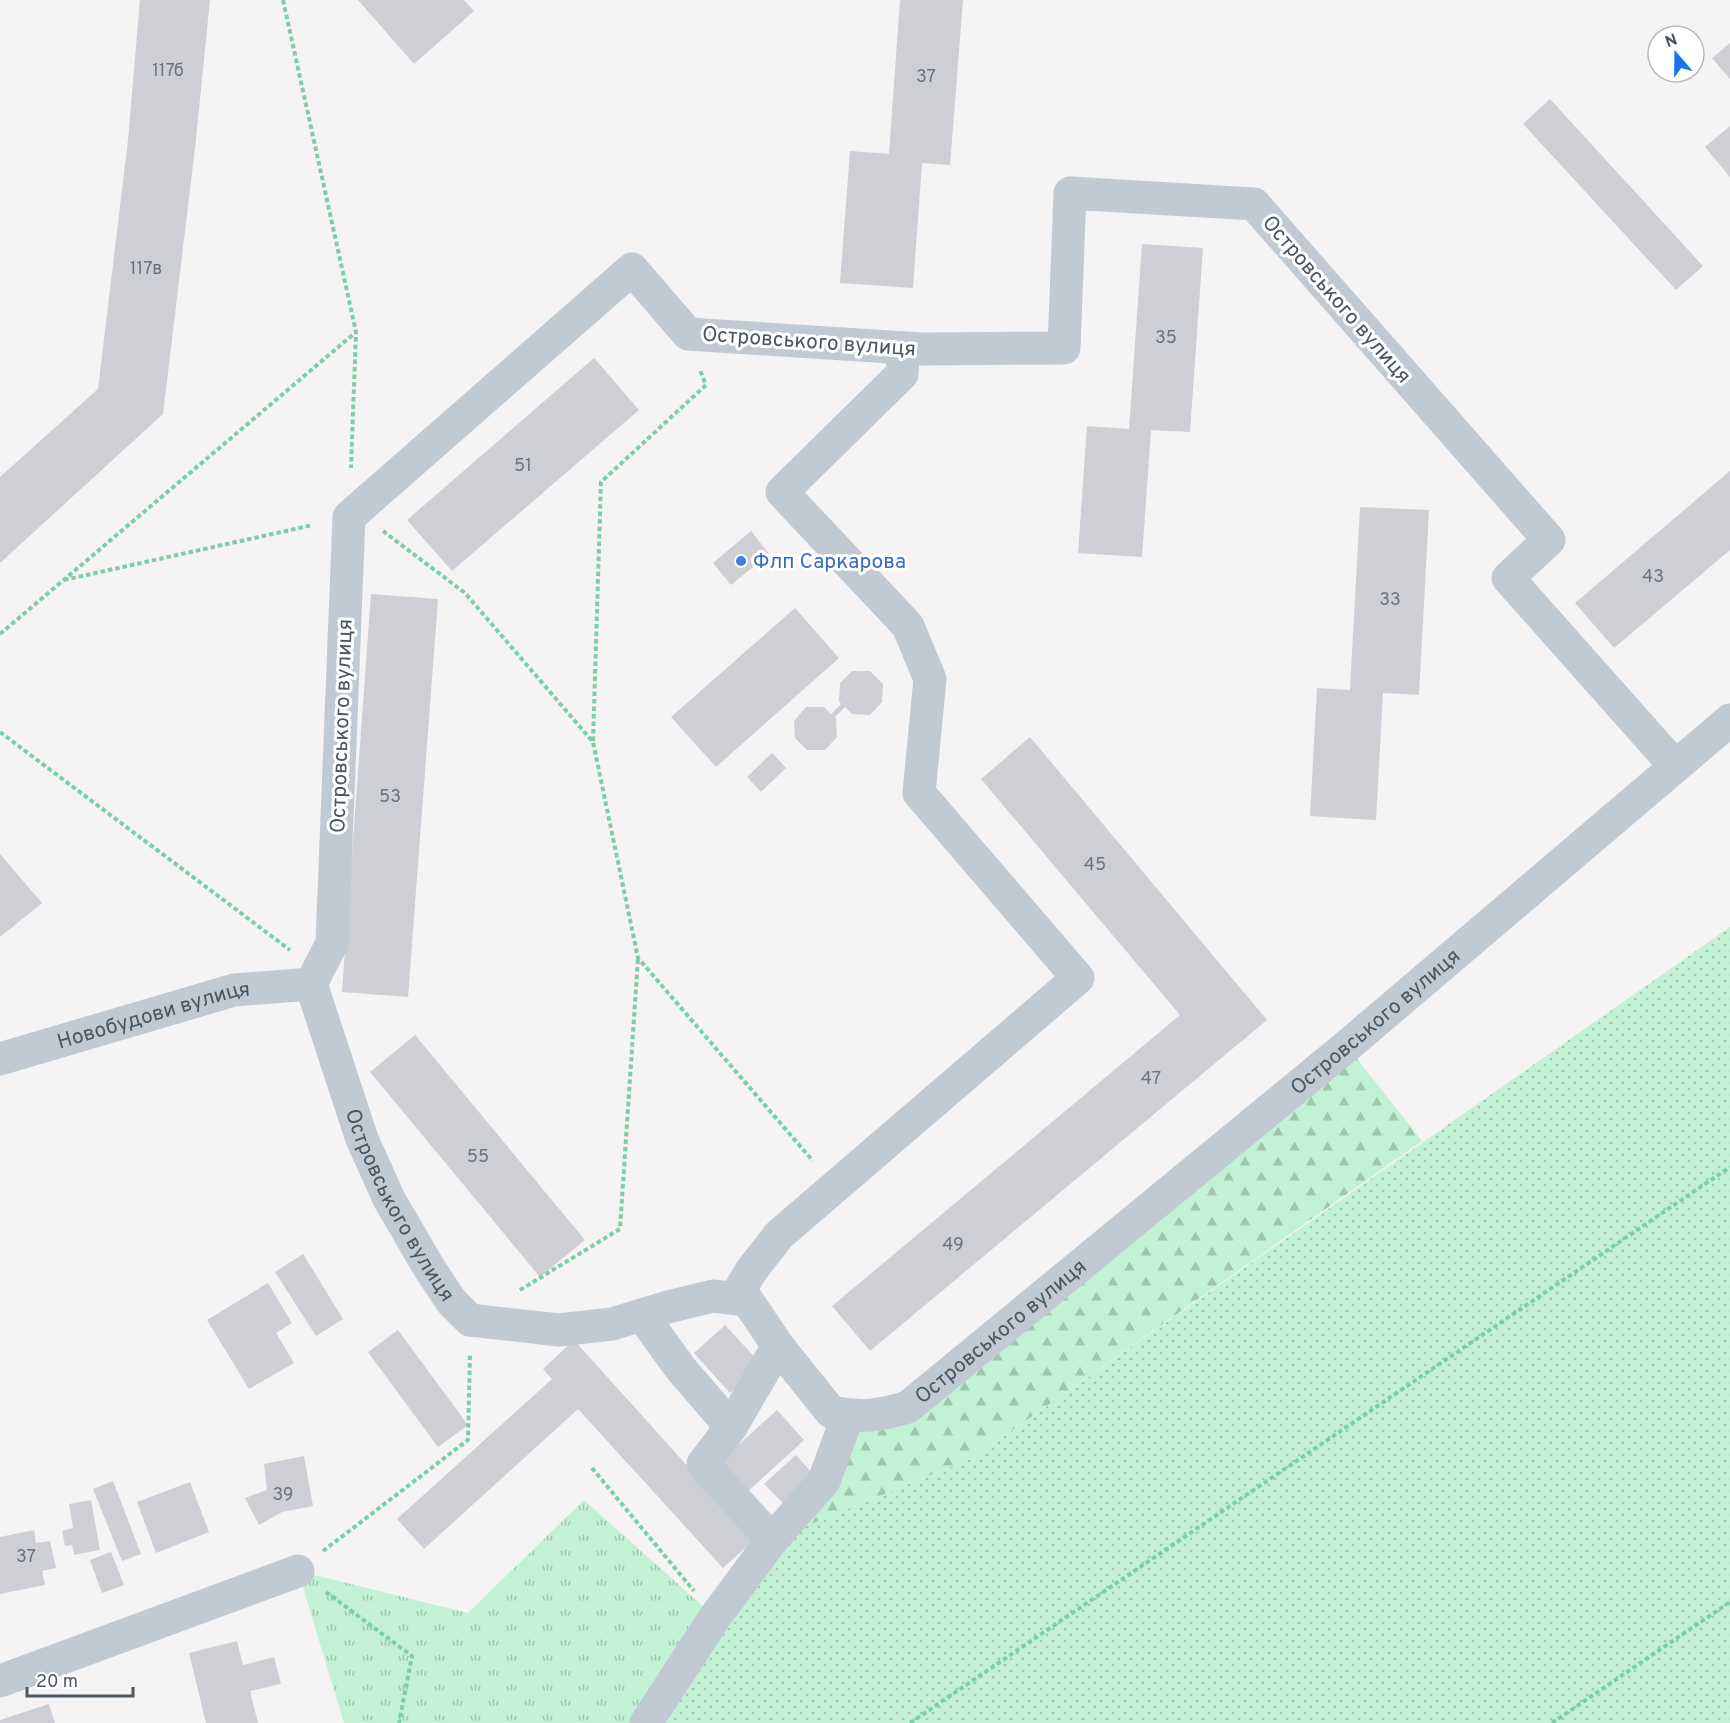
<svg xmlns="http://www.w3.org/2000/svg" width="1730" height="1723" font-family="Overpass,sans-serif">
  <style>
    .grass { fill: url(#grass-tufts) }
    .forest { fill: url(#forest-firs) }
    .garden { fill: url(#garden-dots) }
    .building { fill: #cdcfd5 }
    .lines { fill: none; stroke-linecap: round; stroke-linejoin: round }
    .path { stroke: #7ad0a6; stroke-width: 4; stroke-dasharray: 4.5 3; stroke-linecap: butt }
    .minor { stroke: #c1cad2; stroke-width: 33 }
    .shop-dot { fill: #3f7fe0; stroke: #fff; stroke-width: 2 }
    .labels { text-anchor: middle; stroke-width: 6; stroke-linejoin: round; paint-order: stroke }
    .number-label { font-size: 18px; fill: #6b747e }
    .street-label { font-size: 21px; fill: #4a5661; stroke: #fff }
    .shop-label { font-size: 21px; fill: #366cbe; stroke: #fff; text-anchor: start }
  </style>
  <defs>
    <pattern id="grass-tufts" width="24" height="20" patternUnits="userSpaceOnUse" patternTransform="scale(1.5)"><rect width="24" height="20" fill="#c3f1d5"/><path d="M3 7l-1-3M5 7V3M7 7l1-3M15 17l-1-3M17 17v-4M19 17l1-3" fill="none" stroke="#a0c6b0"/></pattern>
    <pattern id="forest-firs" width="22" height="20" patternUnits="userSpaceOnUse" patternTransform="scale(1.5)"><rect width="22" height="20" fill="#c3f1d5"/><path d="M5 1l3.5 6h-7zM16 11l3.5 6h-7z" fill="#a0c6b0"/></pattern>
    <pattern id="garden-dots" width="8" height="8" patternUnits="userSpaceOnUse" patternTransform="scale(1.5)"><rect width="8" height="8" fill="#c3f1d5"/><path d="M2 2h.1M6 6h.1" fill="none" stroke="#a0c6b0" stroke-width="1.8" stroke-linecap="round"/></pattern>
  </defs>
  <rect width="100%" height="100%" fill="#f5f3f3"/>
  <polygon class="grass" points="584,1500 715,1617 646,1723 344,1723 298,1571 468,1613"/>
  <polygon class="forest" points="1347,1046 1422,1141 973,1458 772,1540 848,1415 883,1415"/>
  <polygon class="garden" points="1730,927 1730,1723 646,1723 772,1540 973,1458"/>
  <g class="building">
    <polygon points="140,0 210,0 195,148 163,414 0,563 0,477 98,389 128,140"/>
    <polygon points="358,0 464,0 474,11 414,64"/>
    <polygon points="900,0 963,0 950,165 922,163 913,288 840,283 850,151 889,154"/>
    <polygon points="1730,43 1730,79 1712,58"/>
    <polygon points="1550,99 1703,266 1676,290 1523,124"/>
    <polygon points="1730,126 1730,177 1705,147"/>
    <polygon points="1142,244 1203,248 1190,432 1151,430 1142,557 1078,553 1087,426 1129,429"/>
    <polygon points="594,358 639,410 452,571 407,520"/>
    <polygon points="1730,471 1730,550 1614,648 1575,603"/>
    <polygon points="1360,507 1429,510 1419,695 1383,693 1376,820 1310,816 1317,688 1350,690"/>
    <polygon points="751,531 769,554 731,585 713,563"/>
    <polygon points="371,594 438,599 408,997 342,992"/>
    <polygon points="795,608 839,658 716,767 671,717"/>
    <polygon points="852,671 870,671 883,684 882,702 870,715 852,714 845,707 835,717 836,719 837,737 825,750 807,750 795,738 794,721 806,707 824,707 831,714 841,704 839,701 840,683"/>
    <polygon points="1030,737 1267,1020 870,1351 832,1306 1180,1015 981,779"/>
    <polygon points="772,753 786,768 761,792 747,777"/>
    <polygon points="0,854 42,903 0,937"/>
    <polygon points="415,1035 585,1240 540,1277 370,1072"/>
    <polygon points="303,1254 343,1319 316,1336 275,1272"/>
    <polygon points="268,1283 292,1323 276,1333 294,1363 249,1389 207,1320"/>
    <polygon points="725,1325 761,1364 730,1393 694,1353"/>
    <polygon points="398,1330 468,1425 438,1447 368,1352"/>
    <polygon points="574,1340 754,1540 723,1568 578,1409 424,1549 397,1519 552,1379 543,1369"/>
    <polygon points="777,1410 804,1440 746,1493 719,1462"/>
    <polygon points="796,1455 814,1475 783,1503 764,1484"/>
    <polygon points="304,1456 313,1506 282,1512 259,1525 245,1498 267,1490 264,1464"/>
    <polygon points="113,1481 141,1554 122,1561 93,1489"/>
    <polygon points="190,1482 209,1532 156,1553 137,1502"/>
    <polygon points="91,1500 100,1550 74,1555 72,1545 65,1546 62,1531 73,1528 69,1504"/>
    <polygon points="34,1530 36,1543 50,1541 56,1568 42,1571 45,1585 0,1594 0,1537"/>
    <polygon points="111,1552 124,1585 102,1593 90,1560"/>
    <polygon points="237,1641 243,1665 274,1657 281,1684 250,1691 258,1723 206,1723 189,1653"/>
    <polygon points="49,1704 55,1723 0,1723 0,1720"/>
  </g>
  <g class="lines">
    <g class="path">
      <polyline points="283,0 356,332 351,468"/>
      <polyline points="383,531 465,593 593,742 638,958 813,1161"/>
      <polyline points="64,580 313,525"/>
      <polyline points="0,634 356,332"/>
      <polyline points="0,732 290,950"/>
      <polyline points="593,741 601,482 706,385 700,370"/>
      <polyline points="520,1290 620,1229 638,958"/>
      <polyline points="592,1468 694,1591"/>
      <polyline points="323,1551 468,1440 470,1354"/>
      <polyline points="326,1592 412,1656 399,1723"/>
      <polyline points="910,1723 1730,1167"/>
      <polyline points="1552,1723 1730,1602"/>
    </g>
    <g class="minor">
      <path id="s1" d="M1675 766 1508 578 1549 540 1254 204 1070 193 1064 348 921 349 688 334 632 269 349 517 332 943 311 984 362 1139 389 1199 428 1266 451 1301 470 1320 559 1330 612 1324 668 1307 713 1296 747 1300 778 1346 831 1412C860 1418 879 1416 908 1407L1347 1046 1730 720"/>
      <path id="s2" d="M0 1059 234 990 311 984"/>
      <polyline points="735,1298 751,1271 779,1235 1078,978 919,793 930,679 908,626 782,492 902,374 904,348"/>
      <polyline points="642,1315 681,1369 731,1427 778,1346"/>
      <polyline points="731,1427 703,1464 772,1540"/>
      <polyline points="0,1681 298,1571"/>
      <polyline points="646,1723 715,1617 772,1540 824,1481 848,1415"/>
    </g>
  </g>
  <circle class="shop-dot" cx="741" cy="561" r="6"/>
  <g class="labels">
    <g class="number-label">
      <text x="168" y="76">117б</text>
      <text x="926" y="82">37</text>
      <text x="146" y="274">117в</text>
      <text x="1166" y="343">35</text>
      <text x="523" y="471">51</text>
      <text x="1653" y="582">43</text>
      <text x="1390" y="605">33</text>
      <text x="390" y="802">53</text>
      <text x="1095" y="870">45</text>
      <text x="1151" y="1084">47</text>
      <text x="478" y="1162">55</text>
      <text x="953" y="1250">49</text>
      <text x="283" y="1500">39</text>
      <text x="26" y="1562">37</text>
    </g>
    <g class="street-label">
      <text transform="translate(1337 299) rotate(49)" y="7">Островського вулиця</text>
      <text transform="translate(809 341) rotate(4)" y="7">Островського вулиця</text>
      <text transform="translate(341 726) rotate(-88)" y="7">Островського вулиця</text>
      <text dy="7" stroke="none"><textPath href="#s2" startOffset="160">Новобудови вулиця</textPath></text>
      <text dy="7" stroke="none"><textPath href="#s1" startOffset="3886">Островського вулиця</textPath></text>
      <text dy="7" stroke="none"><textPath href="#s1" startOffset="2644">Островського вулиця</textPath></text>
      <text dy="7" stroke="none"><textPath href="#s1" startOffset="3400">Островського вулиця</textPath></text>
    </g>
    <g class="shop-label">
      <text x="753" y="568">Флп Саркарова</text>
    </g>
  </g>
  <g transform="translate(1676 54) rotate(340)"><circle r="28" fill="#ffffff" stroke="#b7bbc0" stroke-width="1.5"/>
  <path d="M0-4.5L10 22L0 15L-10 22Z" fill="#1a73e8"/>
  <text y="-9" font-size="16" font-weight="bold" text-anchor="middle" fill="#4a5661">N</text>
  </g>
  <path d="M27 1687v9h106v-9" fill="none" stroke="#4a5661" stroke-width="3"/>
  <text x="36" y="1687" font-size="18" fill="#4a5661" stroke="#ffffff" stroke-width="4.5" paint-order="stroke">20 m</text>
</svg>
